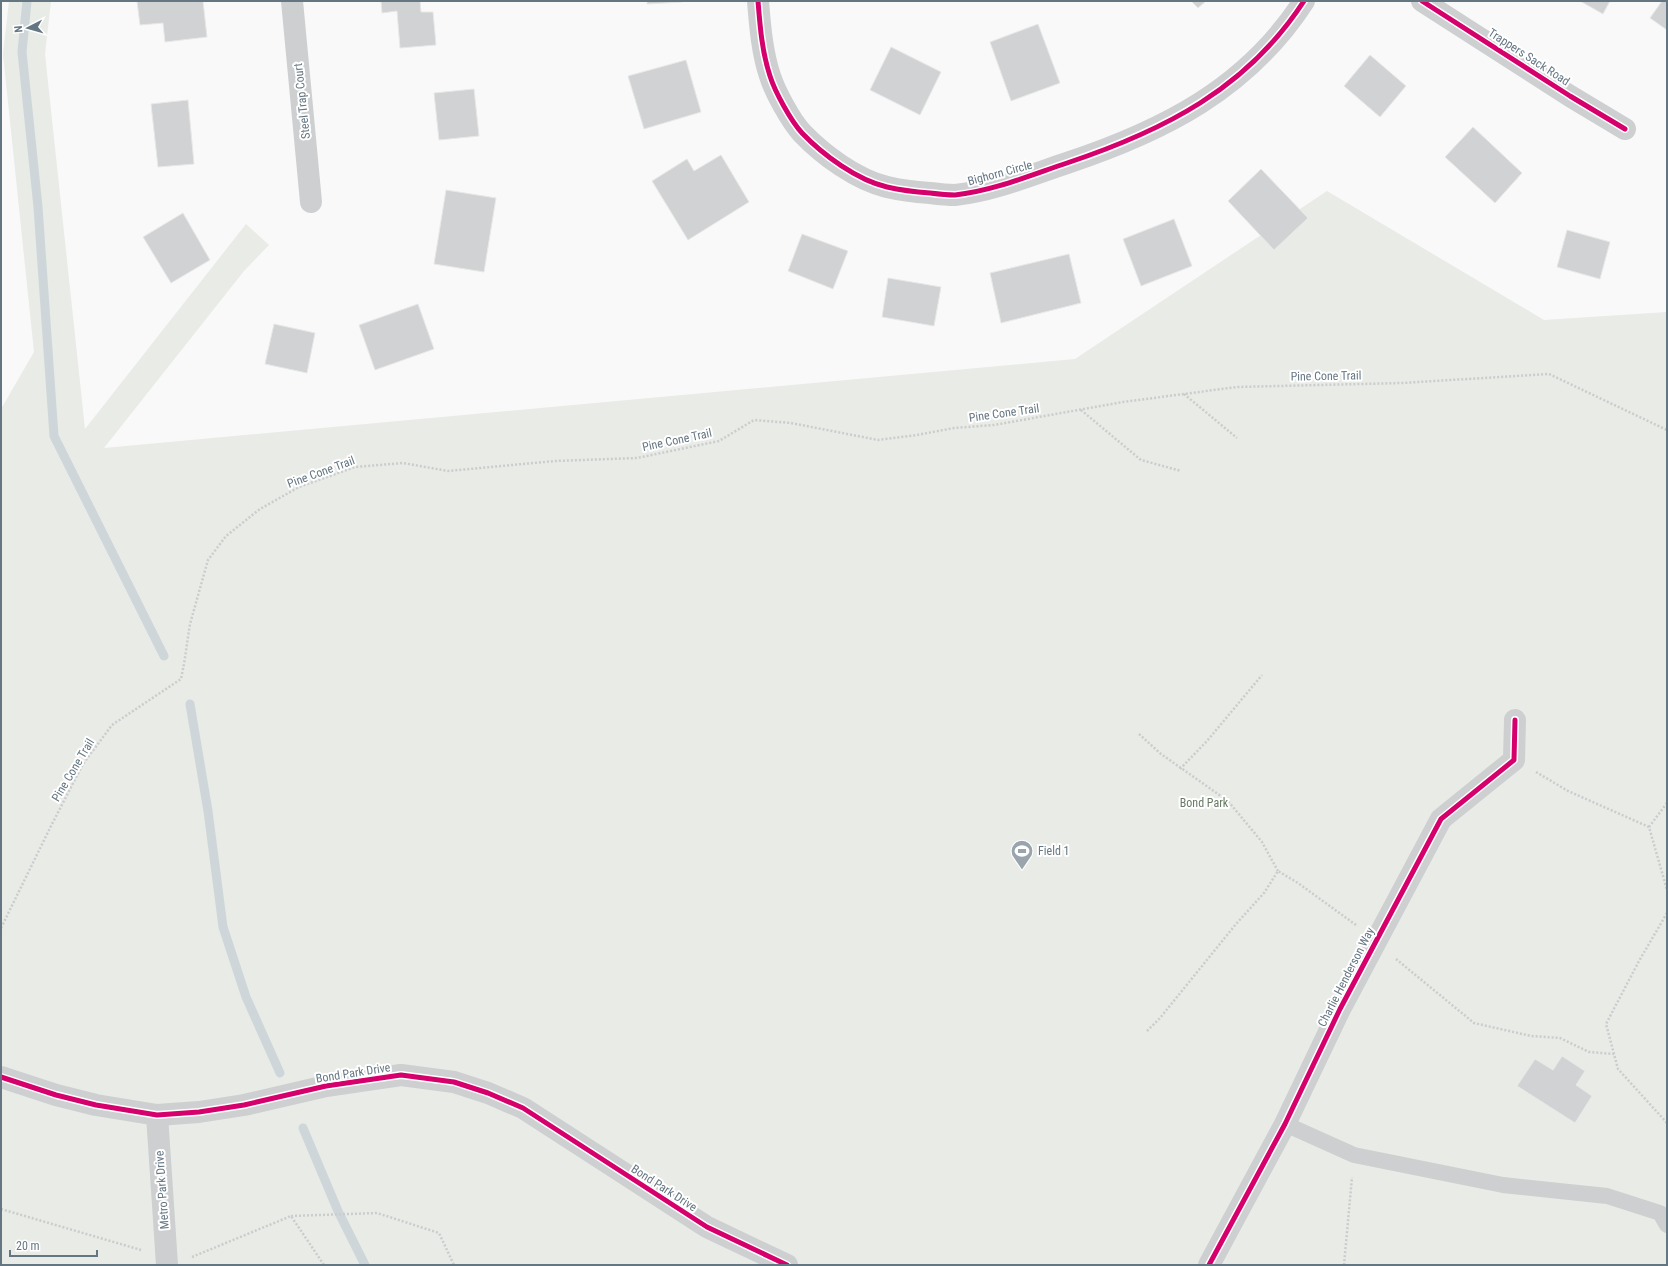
<svg xmlns="http://www.w3.org/2000/svg" width="1668" height="1266" font-family="'Roboto Condensed',sans-serif">
  <style>
    .green { fill: #e8ebe6 }
    .lines { fill: none; stroke-linecap: round; stroke-linejoin: round }
    .stream { stroke: #ced6d9; stroke-width: 9 }
    .building { fill: #d0d2d3; stroke: #e8e8e8 }
    .path { stroke: #cbcccd; stroke-width: 2.5; stroke-dasharray: 2 2; stroke-linecap: butt }
    .service { stroke: #cecfd0; stroke-width: 16 }
    .minor { stroke: #cecfd0; stroke-width: 22 }
    .cycleway-casing { stroke: #fff; stroke-width: 8 }
    .cycleway { stroke: #d6006c; stroke-width: 5 }
    .labels { text-anchor: middle; stroke-width: 4; stroke-linejoin: round; paint-order: stroke }
    .street-label { font-size: 12px; fill: #657683; stroke: #fff }
    .park-label { font-size: 12px; fill: #687a64; stroke: #fff }
    .poi-label { font-size: 12px; fill: #657683; stroke: #fff; text-anchor: start }
  </style>
  <rect width="100%" height="100%" fill="#f9f9f9"/>
  <polygon class="green" points="9,1 51,1 45,54 85,429 246,224 269,245 244,271 104,448 1075,359 1327,191 1544,320 1667,312 1667,1265 1,1265 1,409 34,352 3,54"/>
  <g class="lines">
    <g class="stream">
      <polyline points="27,1 22,52 38,207 54,436 164,656"/>
      <polyline points="190,704 208,811 223,927 246,997 280,1073"/>
      <polyline points="303,1128 338,1211 365,1265"/>
    </g>
  </g>
  <g class="building">
    <polygon points="137,1 203,1 207,37 165,42 163,23 140,25"/>
    <polygon points="381,1 420,1 421,12 433,12 436,45 400,48 397,11 382,13"/>
    <polygon points="647,1 682,1 682,2 647,4"/>
    <polygon points="1191,1 1206,1 1198,8"/>
    <polygon points="1580,1 1610,1 1603,14"/>
    <polygon points="1662,1 1667,1 1667,30 1650,18"/>
    <polygon points="1038,24 1060,83 1011,101 990,42"/>
    <polygon points="891,47 941,72 920,115 870,90"/>
    <polygon points="1370,55 1406,86 1380,117 1344,86"/>
    <polygon points="686,60 701,112 644,129 628,76"/>
    <polygon points="474,89 479,136 439,140 434,93"/>
    <polygon points="188,100 194,164 158,167 151,104"/>
    <polygon points="1473,127 1522,173 1495,203 1445,157"/>
    <polygon points="721,155 749,202 688,240 652,181 687,159 694,171"/>
    <polygon points="1261,169 1308,218 1274,250 1228,201"/>
    <polygon points="446,190 496,198 484,272 434,264"/>
    <polygon points="183,213 210,260 171,283 143,237"/>
    <polygon points="1174,219 1192,266 1141,286 1123,239"/>
    <polygon points="1567,230 1610,242 1600,279 1557,267"/>
    <polygon points="802,234 848,251 833,289 788,271"/>
    <polygon points="1069,254 1081,303 1001,323 990,273"/>
    <polygon points="888,278 941,287 934,326 882,317"/>
    <polygon points="418,304 434,349 375,370 359,325"/>
    <polygon points="274,324 315,333 307,373 265,364"/>
    <polygon points="1562,1056 1585,1071 1576,1085 1592,1096 1575,1123 1517,1086 1535,1059 1553,1070"/>
  </g>
  <g class="lines">
    <g class="path">
      <polyline points="1184,394 1237,438"/>
      <polyline points="1081,410 1141,460 1181,471"/>
      <polyline points="1139,734 1161,754 1228,801 1262,842 1278,871"/>
      <polyline points="1180,769 1207,741 1262,675"/>
      <polyline points="1536,772 1568,791 1649,827 1667,890"/>
      <polyline points="1649,827 1667,803"/>
      <polyline points="1667,913 1639,961 1606,1024 1618,1069 1667,1123"/>
      <polyline points="1,928 51,826 83,764 112,725 181,679 184,664 190,624 208,560 226,536 260,509 299,487 355,467 403,463 448,471 555,461 637,458 719,441 754,420 791,423 878,440 917,435 954,428 994,425 1123,402 1237,387 1402,383 1549,374 1667,430"/>
      <polyline points="1396,959 1474,1023 1531,1036 1560,1038 1589,1052 1614,1054"/>
      <polyline points="1147,1031 1160,1018 1236,924 1264,893 1278,871 1298,883 1356,925"/>
      <polyline points="1,1209 141,1250"/>
      <polyline points="291,1216 377,1213 439,1233 454,1265"/>
      <polyline points="192,1257 291,1216 324,1265"/>
      <polyline points="1344,1265 1352,1177"/>
    </g>
    <polyline class="service" points="1285,1124 1354,1155 1503,1185 1607,1196 1660,1213 1667,1225"/>
    <g class="minor">
      <polyline points="292,1 311,202"/>
      <path d="M758 1C760 26 762 52 770 76 775 92 791 121 802 133 823 155 857 180 887 187 900 190 916 192 930 193 938 194 947 195 955 195 993 191 1031 175 1067 163 1163 131 1247 89 1304 1"/>
      <polyline points="1422,1 1570,96 1625,129"/>
      <polyline points="1,1077 56,1095 96,1105 157,1115 199,1112 244,1105 326,1086 401,1075 454,1082 488,1093 523,1108 707,1227 787,1265"/>
      <polyline points="157,1115 167,1265"/>
      <polyline points="1209,1265 1285,1124 1340,1009 1441,819 1514,760 1515,720"/>
    </g>
    <g class="cycleway-casing">
      <g id="cycleway">
        <path d="M758 1C760 26 762 52 770 76 775 92 791 121 802 133 823 155 857 180 887 187 900 190 916 192 930 193 938 194 947 195 955 195 993 191 1031 175 1067 163 1163 131 1247 89 1304 1"/>
        <polyline points="1422,1 1570,96 1625,129"/>
        <polyline points="1,1077 56,1095 96,1105 157,1115 199,1112 244,1105 326,1086 401,1075 454,1082 488,1093 523,1108 707,1227 787,1265"/>
        <polyline points="1209,1265 1285,1124 1340,1009 1441,819 1514,760 1515,720"/>
      </g>
    </g>
    <use href="#cycleway" class="cycleway"/>
  </g>
  <defs>
    <g id="stadium-pin" transform="scale(1.15)"><path d="M0 17L-7.5 6A9.5 9.5 0 1 1 7.5 6Z" fill="#99a4ac" stroke="#fff"/><path d="M0-5a6.5 5 0 1 0 0 10a6.5 5 0 1 0 0-10ZM-3.5-1.8h7v3.6h-7Z" fill="#fff"/></g>
  </defs>
  <g fill-rule="evenodd">
    <use href="#stadium-pin" x="1022" y="851"/>
  </g>
  <g class="labels">
    <g class="street-label">
      <text transform="translate(1529 57) rotate(33)" y="4">Trappers Sack Road</text>
      <text transform="translate(302 101) rotate(-96)" y="4">Steel Trap Court</text>
      <text transform="translate(1000 173) rotate(-15)" y="4">Bighorn Circle</text>
      <text transform="translate(1326 376) rotate(-1)" y="4">Pine Cone Trail</text>
      <text transform="translate(1004 413) rotate(-8)" y="4">Pine Cone Trail</text>
      <text transform="translate(677 440) rotate(-12)" y="4">Pine Cone Trail</text>
      <text transform="translate(321 472) rotate(-20)" y="4">Pine Cone Trail</text>
      <text transform="translate(73 770) rotate(-59)" y="4">Pine Cone Trail</text>
      <text transform="translate(1346 977) rotate(-63)" y="4">Charlie Henderson Way</text>
      <text transform="translate(353 1073) rotate(-9)" y="4">Bond Park Drive</text>
      <text transform="translate(664 1188) rotate(33)" y="4">Bond Park Drive</text>
      <text transform="translate(162 1190) rotate(-94)" y="4">Metro Park Drive</text>
    </g>
    <g class="park-label">
      <text x="1204" y="807">Bond Park</text>
    </g>
    <g class="poi-label">
      <text x="1038" y="855">Field 1</text>
    </g>
  </g>
  <rect width="1668" height="1266" fill="none" stroke="#657683" stroke-width="4"/>
  <g transform="translate(28 28) rotate(264)" stroke="#ffffff" stroke-width="3" paint-order="stroke">
  <path d="M0-3L7 15L0 10L-7 15Z" fill="#657683"/>
  <text y="-6" font-size="11" font-weight="bold" text-anchor="middle" fill="#657683">N</text>
  </g>
  <path d="M10 1250v6h87v-6" fill="none" stroke="#657683" stroke-width="2"/>
  <text x="16" y="1250" font-size="12" fill="#657683" stroke="#ffffff" stroke-width="3" paint-order="stroke">20 m</text>
</svg>
